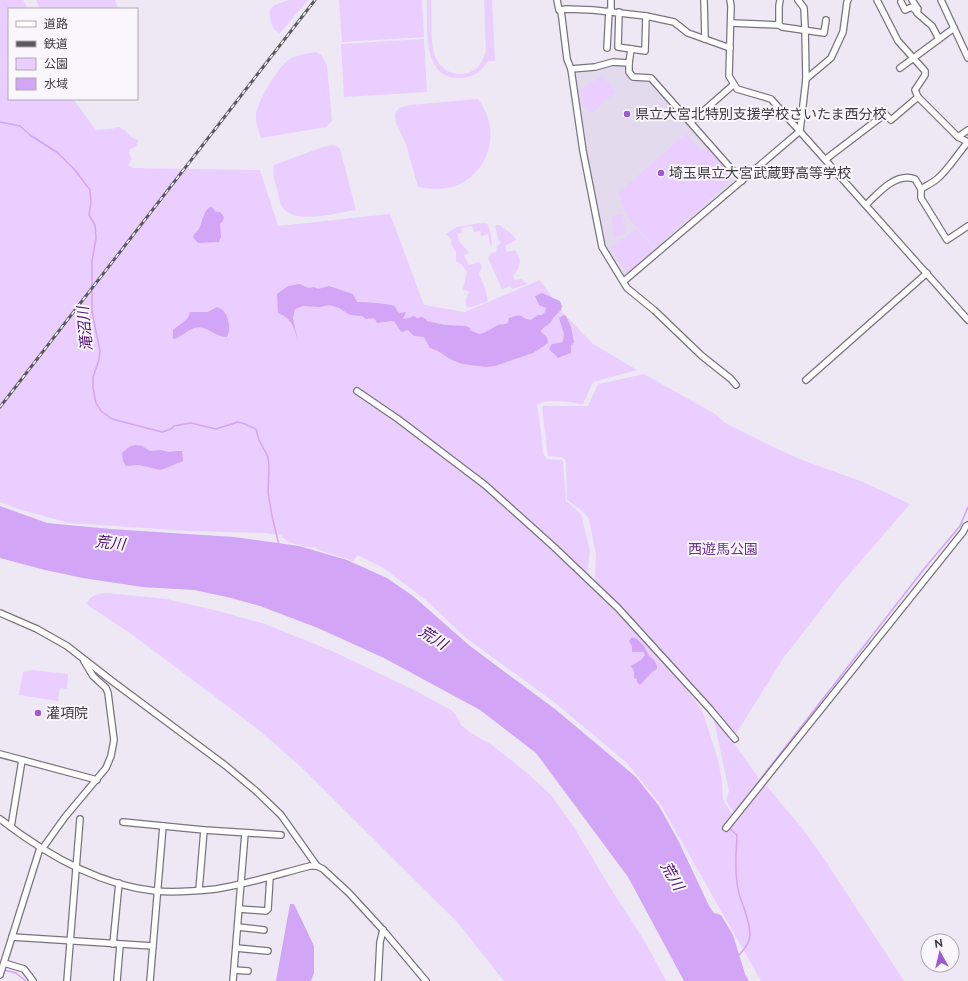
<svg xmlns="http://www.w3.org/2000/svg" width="968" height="981" font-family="Raleway,'Noto Sans JP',sans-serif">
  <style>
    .built { fill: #e4daed }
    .green { fill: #e9ceff }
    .water { fill: #d3a5f7 }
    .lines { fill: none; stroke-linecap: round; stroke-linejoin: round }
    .stream { stroke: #d3a5f7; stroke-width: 1.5 }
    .minor-casing { stroke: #79737f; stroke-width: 8 }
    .minor { stroke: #fff; stroke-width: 5.5 }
    .rail-casing { stroke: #5c585f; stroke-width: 3 }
    .rail { stroke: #faf6fe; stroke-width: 1.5; stroke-dasharray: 4.5; stroke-linecap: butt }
    .poi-dot { fill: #a05acf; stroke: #faf6fe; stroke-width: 1.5 }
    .labels { text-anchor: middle; stroke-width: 4; stroke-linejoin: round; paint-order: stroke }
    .poi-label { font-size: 14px; fill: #3c393e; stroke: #faf6fe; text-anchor: start }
    .park-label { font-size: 14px; fill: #69308e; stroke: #faf6fe }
    .water-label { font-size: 15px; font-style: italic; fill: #4d0d6f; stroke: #faf6fe }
  </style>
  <rect width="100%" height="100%" fill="#eee7f4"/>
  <polygon class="built" points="608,65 627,66 628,74 650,79 738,180 626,277 621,274 603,243 588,168 574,70 605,67"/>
  <g class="green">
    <path d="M0 0H23L28 9H9V99H73L96 130 111 129 119 127 126 131 131 137 138 140C138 145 135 148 130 149L129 153 132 159 128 165 133 168 260 170 278 226 390 214 424 305 465 312 540 280 562 312 593 344 637 370 593 382 584 402 583 404C571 403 546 397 537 405L541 431 543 454 547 459 562 460 563 462 566 501 581 514 590 551 586 582 647 643 675 675 702 710 718 760 722 781 723 800 732 814 738 815 764 783 801 827 823 857 904 981H761L661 805 627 763 554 702 466 638 426 600 382 567 357 555 356 558 353 561 319 550 314 547H306L289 542 282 537 281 535 264 533 189 531 69 523 15 508 0 502Z"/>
    <polygon points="36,0 115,0 118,9 40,9"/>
    <path d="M289 0H308L280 33C277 32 274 30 273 27 271 23 268 12 271 8 275 4 284 2 289 0Z"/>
    <polygon points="339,0 422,0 424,37 342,42"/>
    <path d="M427 0H431C432 14 430 40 434 53 437 66 450 76 464 74 477 71 482 64 486 51L484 0H492L495 61H488C481 72 471 79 457 78 421 76 428 25 427 0Z"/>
    <polygon points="424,39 427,92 344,97 341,44"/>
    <path d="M315 52 321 55 327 65 332 121 326 127 261 138C259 131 255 122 256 114 258 101 276 71 286 62 293 55 305 54 315 52Z"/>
    <polygon points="602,76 616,92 591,113 582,102 580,90"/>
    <path d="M478 99C481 104 484 108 486 113 499 142 483 178 452 187 441 190 429 189 418 187L406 144 396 123 395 114 399 108 410 105Z"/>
    <polygon points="686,134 702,152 707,148 733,178 655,248 627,216 618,193"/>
    <path d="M332 145 336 146 340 149 356 210C338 213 300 223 286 211 280 207 279 198 278 192 275 182 272 174 274 165L323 147Z"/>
    <polygon points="622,214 626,234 615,237 611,216"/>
    <path d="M482 223H487C490 231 493 239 491 247L488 234 481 236 480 231 474 232 472 226 461 228 462 233 457 234 459 241 469 253 464 255 469 265 479 262 482 267 479 274 485 288 488 301 475 306 467 308C465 301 465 297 470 292L463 289 467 272 462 265 456 261V252L451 244 452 240 446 234 457 227Z"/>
    <path d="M495 225H499L512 234 516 240 505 246 507 252 515 250C522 259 521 267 513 276L515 280 521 279 527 284 513 289 510 286 502 289 488 258 492 253 496 252 497 247 501 242 498 239Z"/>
    <polygon points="636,229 655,250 627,273 611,248"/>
    <polygon points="644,374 715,414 725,423 773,447 802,460 863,482 910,504 840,585 784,657 732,740 759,779 734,812 726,801 729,791 711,707 663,652 595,581 596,555 589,519 581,510 567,500 566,460 561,457 548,456 542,407 544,406 588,406 597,386 599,384"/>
    <path d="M107 593 167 599 218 611 265 624 332 651 416 691 451 710 456 715 461 725 471 733 492 745 527 773 551 795 574 827 609 886 647 945 666 981H504L458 923 301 767 259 730 209 692 130 633 89 606 87 603C92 594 97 594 107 593Z"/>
    <polygon points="32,670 68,674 67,689 60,688 58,701 19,695 23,672"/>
  </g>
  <g class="water">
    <path d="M210 207 213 208 216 212H220L224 217 223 221 220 224 221 237 219 242 198 243 193 237C194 233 197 232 199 229 203 221 202 213 210 207Z"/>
    <path d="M300 284 308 288 314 287 318 289 329 286 353 294 357 302C370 302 382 303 395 306L397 311 400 313 406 312 403 319 409 318 414 316 417 318 422 317 426 319 427 321 445 325 466 326 470 328V330L479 334C488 332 491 328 498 325 501 324 504 325 508 323L509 318 519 315 526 319 531 320 538 315H542L545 312 546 308 539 305 535 296 542 293 560 301 562 306 561 310 553 318 551 322 542 329 541 332 547 337 548 343 533 353 495 366 486 367 462 364 450 359 438 351 430 348 424 337 414 336 408 330 401 332 398 327 396 325 395 322 392 321 377 323 375 319 372 318 366 319 362 316 350 315 339 308 329 305 320 307 303 306 295 309 293 318 298 342C295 329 292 318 278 313L277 294 288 286Z"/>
    <path d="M217 307C228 310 232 327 227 337 216 338 206 324 194 328 189 330 182 335 177 338L175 339 173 338V330C179 324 188 322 190 312H208Z"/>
    <polygon points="564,315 566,316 571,327 574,342 571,346 571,353 558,358 549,349 552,344 563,342 564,334 559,318"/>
    <polygon points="135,445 142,446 150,451 161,450 169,452 175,451 182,451 183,461 161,470 139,465 126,466 123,461 122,453 129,447"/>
    <polygon points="0,506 47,523 110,529 234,537 299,546 347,560 387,578 413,596 470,646 555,709 636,777 659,806 679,842 709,906 714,913 721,915 733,935 745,974 749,981 684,981 628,877 536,753 480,710 384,658 318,628 260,606 231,598 194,590 142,587 83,578 45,570 0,558"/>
    <polygon points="632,637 637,639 644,646 649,656 654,660 657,666 657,669 652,672 640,685 637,682 637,679 634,678 634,671 631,666 641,660 645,655 643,652 632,652 632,646 629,641"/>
    <polygon points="290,904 294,904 314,946 314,973 311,981 276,981"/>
  </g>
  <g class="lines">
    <g class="stream">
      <polyline points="0,122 20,126 30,135 58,153 75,170 90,190 91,202 89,215 95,225 96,238 92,261 92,312 100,351 99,360 93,377 93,388 96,403 101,411 112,419 162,432 171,429 174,426 191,423 216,429 238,422 245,424 256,429 259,440 268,457 269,466 268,492 272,516 279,545"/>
      <polyline points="727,822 924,569 960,526 968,507"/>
      <path d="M729 828 737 835C736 855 734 877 740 897 744 909 750 921 750 935 750 943 743 951 738 956"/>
      <polyline points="4,970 16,973 26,981"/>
    </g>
    <g class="minor-casing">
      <g id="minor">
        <polyline points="557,0 559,10 566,9 593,10 646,16 674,22 688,33 730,48"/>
        <polyline points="611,0 611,11"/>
        <polyline points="704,0 705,39"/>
        <polyline points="730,0 731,6 729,76 737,89 771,99 968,320"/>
        <polyline points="912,0 918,9 917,13 932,26 939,39"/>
        <polyline points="941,0 968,58"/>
        <polyline points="901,2 905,10 912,7 916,11"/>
        <polyline points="561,10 567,59 571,69 583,151 602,247 627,288 654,310 702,356 731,379 736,385"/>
        <polyline points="619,12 618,47 645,51 646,16"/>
        <polyline points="731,23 779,25 782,27 824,33 826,20"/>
        <polyline points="779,25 779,6 780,0"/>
        <polyline points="607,48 609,11"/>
        <polyline points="629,63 629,72 633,77 651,78 742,181"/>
        <polyline points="900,68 954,28"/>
        <polyline points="571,69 595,67 613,62 629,63 631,49"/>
        <polyline points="806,79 831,58 843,32 847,2 848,0"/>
        <polyline points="918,97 958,137 968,142"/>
        <polyline points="691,122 733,85"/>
        <polyline points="958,137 968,130"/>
        <polyline points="826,159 885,114 891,120 918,97 915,90 925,75 925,71 898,41 877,0"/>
        <polyline points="921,189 921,198 947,240 968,226"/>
        <path d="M866 205C878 193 896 172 915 179L921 189C926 186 932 183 937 179 948 170 958 153 968 142"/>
        <polyline points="624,281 800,131 806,79 805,28 804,8 798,0"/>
        <polyline points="806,380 927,273"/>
        <polyline points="357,391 398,419 485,485 554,547 618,608 710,709 735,739"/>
        <polyline points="0,613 37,629 67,646 112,681 226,766 256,791 281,815 317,866"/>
        <polyline points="0,754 97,780"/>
        <path d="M0 819C45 854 98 885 155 891 175 893 197 891 216 889 248 884 279 874 310 866H317L323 869 349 893 383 930 426 981"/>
        <polyline points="123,822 204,830 281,835"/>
        <polyline points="11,827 22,760"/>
        <polyline points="726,828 963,532 966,526 968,525"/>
        <polyline points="42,849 65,817 106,768 111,756 114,740 108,693 106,688 93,676 84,661"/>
        <polyline points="199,890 204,830"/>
        <polyline points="239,909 266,911 268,909 270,877"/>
        <polyline points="238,927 264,930"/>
        <polyline points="12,937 153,946"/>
        <polyline points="113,944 119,883"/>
        <polyline points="236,948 268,951"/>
        <polyline points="4,963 24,969 33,981"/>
        <polyline points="234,970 248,971"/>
        <polyline points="0,975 40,848"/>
        <polyline points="67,981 80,819"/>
        <polyline points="117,981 120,945"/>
        <polyline points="150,981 163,826"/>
        <polyline points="233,981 245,833"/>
        <polyline points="378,981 380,942 383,930"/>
      </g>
    </g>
    <use href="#minor" class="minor"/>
    <g class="rail-casing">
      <polyline id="rail" points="0,407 315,0"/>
    </g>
    <use href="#rail" class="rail"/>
  </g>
  <g class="poi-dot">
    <circle cx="627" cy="114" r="4"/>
    <circle cx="661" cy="173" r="4"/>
    <circle cx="38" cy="713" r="4"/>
  </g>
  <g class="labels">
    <g class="poi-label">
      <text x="635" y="119">県立大宮北特別支援学校さいたま西分校</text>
      <text x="669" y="178">埼玉県立大宮武蔵野高等学校</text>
      <text x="46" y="718">灌項院</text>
    </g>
    <g class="park-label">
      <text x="723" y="554">西遊馬公園</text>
    </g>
    <g class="water-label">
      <text transform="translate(85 329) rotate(-96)" y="5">滝沼川</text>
      <text transform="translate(110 543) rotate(6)" y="5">荒川</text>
      <text transform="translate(433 638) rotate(32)" y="5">荒川</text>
      <text transform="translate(672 876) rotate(60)" y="5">荒川</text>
    </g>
  </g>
  <rect x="8" y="8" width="130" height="92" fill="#faf6fe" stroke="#aeaab1"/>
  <rect x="16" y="21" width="20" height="6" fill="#ffffff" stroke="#aeaab1"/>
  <text x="44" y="28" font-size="12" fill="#3c393e">道路</text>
  <rect x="16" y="41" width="20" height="6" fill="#5c585f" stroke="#aeaab1"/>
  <text x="44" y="48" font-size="12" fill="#3c393e">鉄道</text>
  <rect x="16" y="58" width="20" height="12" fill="#e9ceff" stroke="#aeaab1"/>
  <text x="44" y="68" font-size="12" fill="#3c393e">公園</text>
  <rect x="16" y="78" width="20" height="12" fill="#d3a5f7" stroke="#aeaab1"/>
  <text x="44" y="88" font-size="12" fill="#3c393e">水域</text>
  <g transform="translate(940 953) rotate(352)"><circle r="19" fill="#faf6fe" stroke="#aeaab1"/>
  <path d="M0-3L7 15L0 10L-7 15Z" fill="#a05acf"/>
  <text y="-6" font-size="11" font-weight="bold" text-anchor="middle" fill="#3c393e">N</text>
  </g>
</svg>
